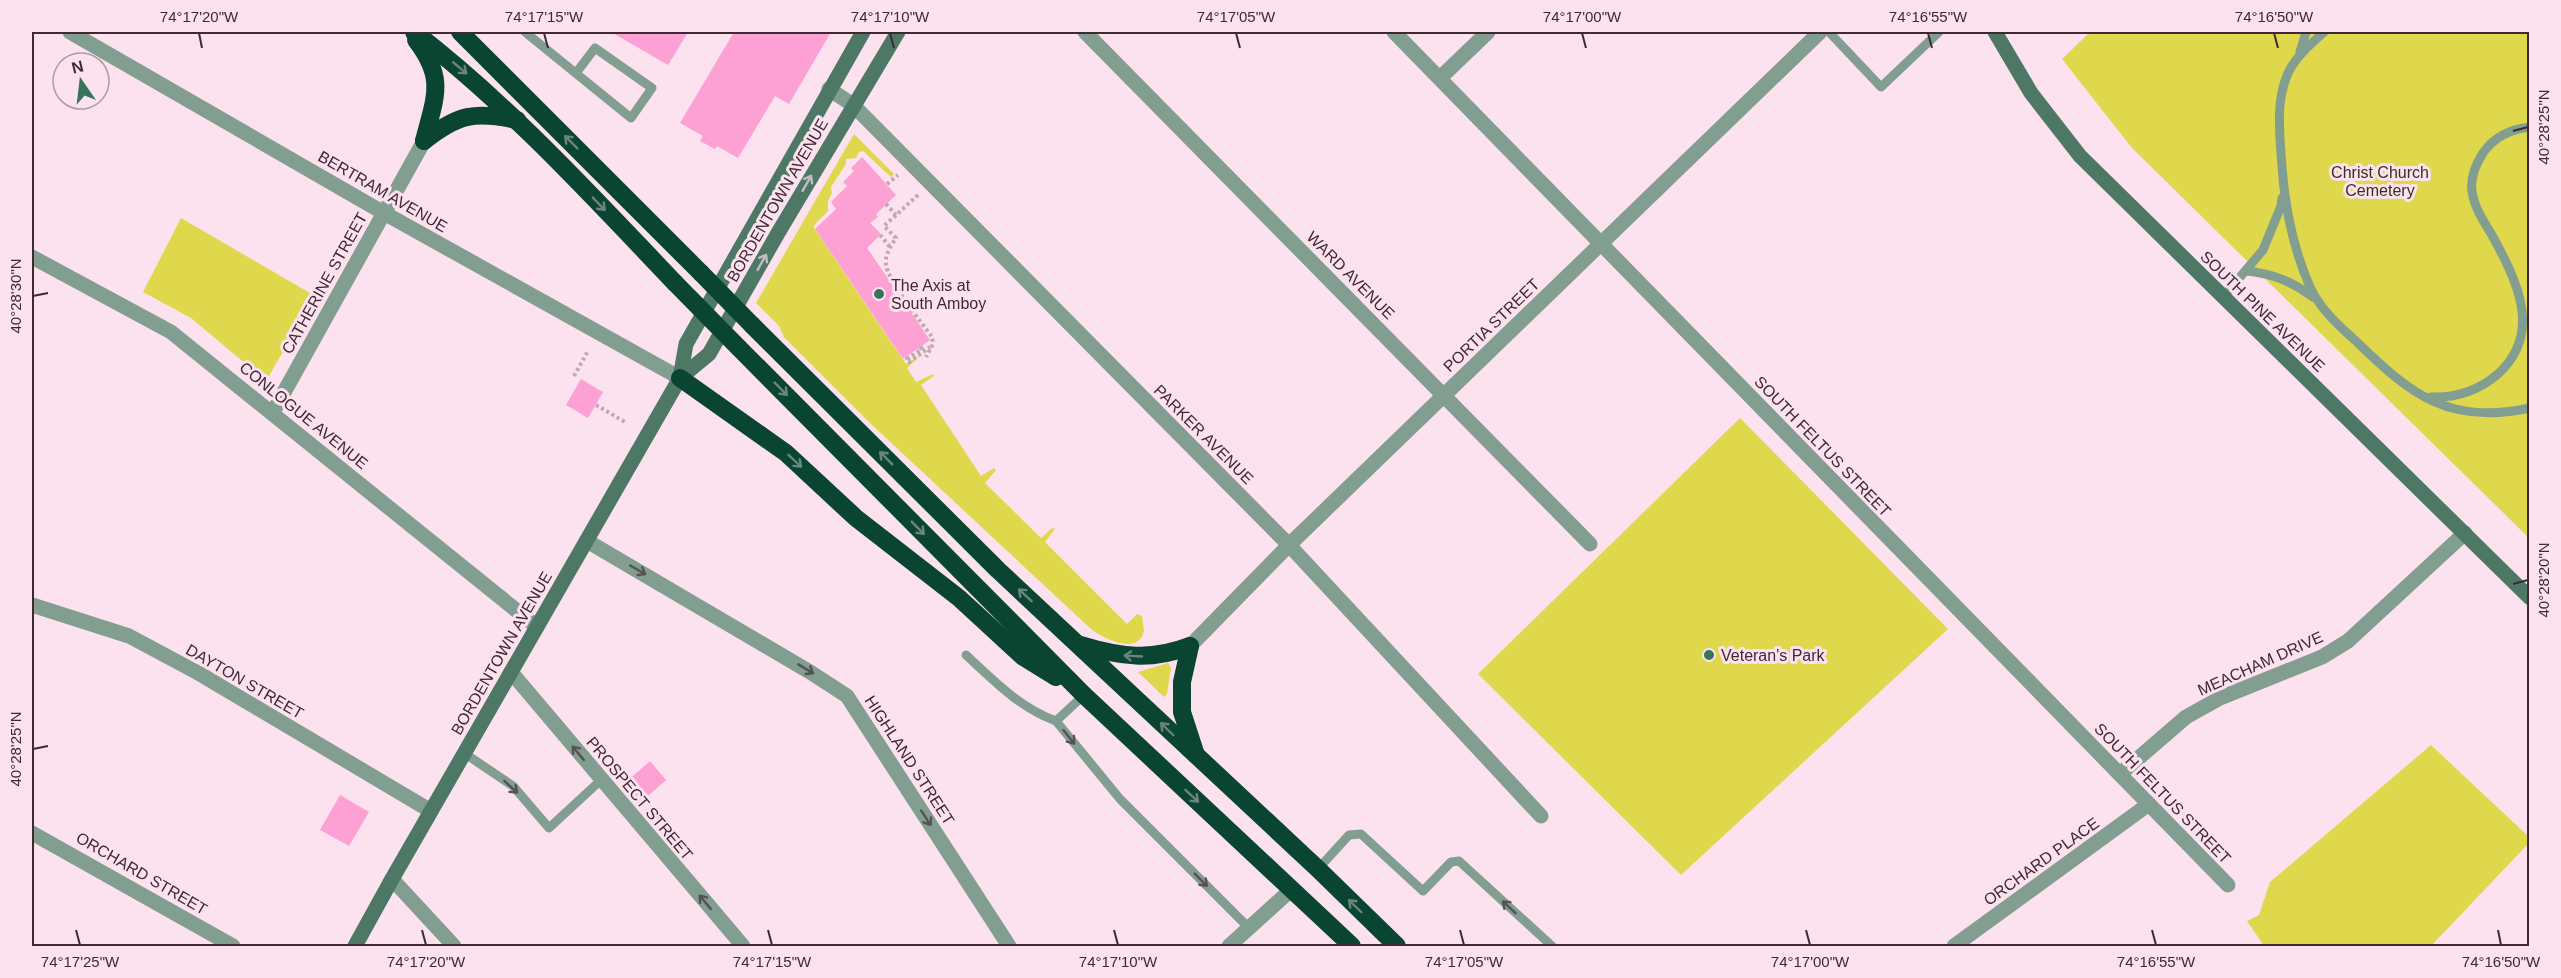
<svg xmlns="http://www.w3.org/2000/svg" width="2561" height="978" font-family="Arial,sans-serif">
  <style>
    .green { fill: #dfd74c }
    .building { fill: #fda0d3 }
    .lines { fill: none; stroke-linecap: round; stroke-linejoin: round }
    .path { stroke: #c0a7b4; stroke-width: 4; stroke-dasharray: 3 3; stroke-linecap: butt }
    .lane { stroke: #819e90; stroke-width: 9 }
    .street { stroke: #819e90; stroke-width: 15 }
    .secondary { stroke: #4d7866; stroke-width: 15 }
    .highway { stroke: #0a4532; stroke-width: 18 }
    .highway-bridge { stroke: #0a4532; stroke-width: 18 }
    .oneway { stroke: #6b847e }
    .oneway2 { stroke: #bfbdbf }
    .oneway3 { stroke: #575155 }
    .ticks { fill: none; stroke: #402835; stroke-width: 2 }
    .poi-dot { fill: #38735c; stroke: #fce2ef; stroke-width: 2 }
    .labels { text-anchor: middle; stroke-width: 6; stroke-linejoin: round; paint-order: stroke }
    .park-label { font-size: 16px; fill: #33321b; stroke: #fce2ef }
    .street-label { font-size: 16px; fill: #402835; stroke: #fce2ef }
    .poi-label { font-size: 16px; fill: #402835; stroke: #fce2ef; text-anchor: start }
    .neatline { fill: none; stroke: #402835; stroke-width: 2 }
    .ticks-label { font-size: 15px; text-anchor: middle; fill: #402835 }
  </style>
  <rect width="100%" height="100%" fill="#fce2ef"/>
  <g class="green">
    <polygon points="2090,32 2529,32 2529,538 2132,148 2062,59"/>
    <path d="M854 134 894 174 891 177 863 151 859 152 856 158 846 159V164L831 187 832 193 828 201V211L815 224 814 228 906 364 921 355 907 368 916 382 933 374 934 376 921 385 981 476 994 468 996 470 985 483 1041 538 1052 528 1055 529 1045 542 1127 624 1137 614 1142 616 1144 631C1138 656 1104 639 1091 629L872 425 784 337 779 326 756 303Z"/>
    <polygon points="181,218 315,296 266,381 191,318 143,292"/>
    <polygon points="1740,418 1948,629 1681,875 1478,674"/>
    <polygon points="1168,663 1171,668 1167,694 1164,697 1138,672"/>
    <polygon points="2431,745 2529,837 2529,843 2431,946 2264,946 2247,921 2259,915 2270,882"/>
  </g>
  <g class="building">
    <polygon points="611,32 688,32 668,65"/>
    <polygon points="734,32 831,32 789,104 775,96 738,158 717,146 715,149 700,141 703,136 680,123"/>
    <polygon points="862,157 896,195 876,214 878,217 870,223 881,234 867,248 930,340 903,359 815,229 836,209 831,202 847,186 843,182 854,171 851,168"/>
    <polygon points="581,379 603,392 588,418 566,405"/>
    <polygon points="650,761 666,780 641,802 625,783"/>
    <polygon points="340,795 369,812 349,846 320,830"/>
  </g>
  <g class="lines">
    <g class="path">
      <polyline points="887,184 898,175"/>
      <path d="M918 195 884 226 896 238C891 246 885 254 886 264 887 280 921 322 932 337L933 344 926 357"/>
      <polyline points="886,204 896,215"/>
      <polyline points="880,235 890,247"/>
      <polyline points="920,347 922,349 907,359 909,362 930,347"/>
      <polyline points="574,376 588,351"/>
      <polyline points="596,405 625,422"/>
    </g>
    <g class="lane">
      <polyline points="525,32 631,118 652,88 595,48 576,73"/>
      <polyline points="1829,32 1881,87 1939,32"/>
      <path d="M2324 32C2311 44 2296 56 2288 73 2275 102 2280 136 2282 167 2285 209 2293 248 2310 287 2320 309 2339 326 2357 342 2412 396 2450 425 2530 408"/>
      <polyline points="2300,52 2306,32"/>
      <path d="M2247 271C2273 274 2291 281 2313 297"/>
      <polyline points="2223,297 2263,250 2281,206 2282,198"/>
      <path d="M2431 397C2456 398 2478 391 2498 374 2543 333 2517 281 2493 237 2485 223 2474 208 2472 191 2470 177 2476 164 2483 153 2494 137 2511 129 2530 127"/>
      <path d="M966 655C994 681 1020 708 1056 721"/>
      <polyline points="1084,695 1056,721 1120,799 1249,928"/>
      <polyline points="464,753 513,786 549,828 601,780"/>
      <polyline points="1318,869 1349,835 1361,834 1423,891 1451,862 1459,861 1552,946"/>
    </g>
    <g class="street">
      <polyline points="70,32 384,213 680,378"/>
      <polyline points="1085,32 1590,544"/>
      <polyline points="1394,32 2228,885"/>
      <polyline points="1440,78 1488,32"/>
      <polyline points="829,89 853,105 1289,545 1541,816"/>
      <polyline points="32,257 171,332 537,627"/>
      <polyline points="273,412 424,141"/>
      <polyline points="587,541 810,672 847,696 1009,946"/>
      <polyline points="32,605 129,636 200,674 431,811"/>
      <polyline points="1190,646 1289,545 1820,32"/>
      <polyline points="511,672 743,946"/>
      <polyline points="2120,774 2186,717 2220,698 2322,657 2348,641 2465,533"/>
      <polyline points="32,833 233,946"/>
      <polyline points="392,879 454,946"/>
      <polyline points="1229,946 1292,889"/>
      <polyline points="1954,946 2149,804"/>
    </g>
    <g class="secondary">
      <polyline points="1995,32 2031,93 2080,156 2530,598"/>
      <polyline points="680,378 709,354 778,233 898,32"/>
      <polyline points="355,946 392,879 680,378 686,344 863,32"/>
    </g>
    <g class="highway">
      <path d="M414 32C510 106 591 195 675 283"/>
      <polyline points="460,32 701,273"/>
      <path d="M416 40C446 79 435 97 424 141"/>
      <path d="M424 141C458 114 475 111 517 120"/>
      <polyline points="752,325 998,570 1318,869 1397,946"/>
      <polyline points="739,348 1084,695 1352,946"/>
      <polyline points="680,378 786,453 856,518 959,598 1022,656 1056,677"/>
      <path d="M1081 645C1121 657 1151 661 1190 646"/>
      <polyline points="1190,646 1182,682 1182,712 1196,755"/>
    </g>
    <g class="highway-bridge">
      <polyline points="701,273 752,325"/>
      <polyline points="675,283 739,348"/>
    </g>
  </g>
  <defs><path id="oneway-shaft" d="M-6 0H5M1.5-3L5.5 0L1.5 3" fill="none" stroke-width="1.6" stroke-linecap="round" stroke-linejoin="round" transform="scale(1.5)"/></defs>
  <g class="oneway">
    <use href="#oneway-shaft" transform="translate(460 68) rotate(40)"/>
    <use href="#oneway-shaft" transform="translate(571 142) rotate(-135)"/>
    <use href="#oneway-shaft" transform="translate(599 204) rotate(46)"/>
    <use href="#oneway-shaft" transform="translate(781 389) rotate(45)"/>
    <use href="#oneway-shaft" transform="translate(886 458) rotate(-135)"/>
    <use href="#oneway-shaft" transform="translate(795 461) rotate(43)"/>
    <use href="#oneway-shaft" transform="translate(918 528) rotate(45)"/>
    <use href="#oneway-shaft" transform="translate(1025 595) rotate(-137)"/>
    <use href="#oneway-shaft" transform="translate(1133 656) rotate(-177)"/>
    <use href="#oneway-shaft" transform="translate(1167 729) rotate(-136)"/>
    <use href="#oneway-shaft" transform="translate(1192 796) rotate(43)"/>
    <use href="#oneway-shaft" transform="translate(1355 906) rotate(-136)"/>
  </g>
  <g class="oneway2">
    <use href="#oneway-shaft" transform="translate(807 183) rotate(-60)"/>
    <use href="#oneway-shaft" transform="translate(762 262) rotate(-61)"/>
  </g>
  <g class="oneway3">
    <use href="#oneway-shaft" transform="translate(638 570) rotate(30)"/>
    <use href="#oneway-shaft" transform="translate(806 669) rotate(31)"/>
    <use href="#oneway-shaft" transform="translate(1069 737) rotate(52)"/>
    <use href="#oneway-shaft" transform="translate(578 753) rotate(-130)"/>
    <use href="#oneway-shaft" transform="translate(511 787) rotate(43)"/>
    <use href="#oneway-shaft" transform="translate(926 818) rotate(57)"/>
    <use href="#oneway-shaft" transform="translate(1201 880) rotate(45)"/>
    <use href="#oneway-shaft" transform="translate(705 902) rotate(-130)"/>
    <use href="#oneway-shaft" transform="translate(1509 907) rotate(-137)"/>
  </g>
  <path class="ticks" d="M199 33 202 48M544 33 548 48M890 33 894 48M1236 33 1240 48M1582 33 1586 48M1928 33 1932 48M2274 33 2278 48M2513 131 2528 127M33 296 48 293M2513 584 2528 580M33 749 48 746M76 930 80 945M422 930 426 945M768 930 772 945M1114 930 1118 945M1460 930 1464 945M1806 930 1810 945M2152 930 2156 945M2498 930 2501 945"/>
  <g class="poi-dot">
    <circle cx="879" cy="294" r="6"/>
    <circle cx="1709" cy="655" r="6"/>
  </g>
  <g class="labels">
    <g class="park-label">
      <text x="2380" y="178">Christ Church<tspan x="2380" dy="18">Cemetery</tspan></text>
    </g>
    <g class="street-label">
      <text transform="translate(383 191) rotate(30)" y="6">BERTRAM AVENUE</text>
      <text transform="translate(777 200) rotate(-60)" y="6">BORDENTOWN AVENUE</text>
      <text transform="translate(1351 275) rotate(45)" y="6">WARD AVENUE</text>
      <text transform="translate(324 283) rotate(-61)" y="6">CATHERINE STREET</text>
      <text transform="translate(2263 311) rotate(44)" y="6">SOUTH PINE AVENUE</text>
      <text transform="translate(1491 325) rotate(-44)" y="6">PORTIA STREET</text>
      <text transform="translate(304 415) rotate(39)" y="6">CONLOGUE AVENUE</text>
      <text transform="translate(1204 434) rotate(45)" y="6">PARKER AVENUE</text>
      <text transform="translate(1823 446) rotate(46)" y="6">SOUTH FELTUS STREET</text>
      <text transform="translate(501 653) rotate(-60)" y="6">BORDENTOWN AVENUE</text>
      <text transform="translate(2260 663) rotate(-24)" y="6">MEACHAM DRIVE</text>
      <text transform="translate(245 681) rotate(30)" y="6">DAYTON STREET</text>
      <text transform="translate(910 760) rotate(57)" y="6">HIGHLAND STREET</text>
      <text transform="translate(2163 793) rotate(46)" y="6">SOUTH FELTUS STREET</text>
      <text transform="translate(640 798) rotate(50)" y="6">PROSPECT STREET</text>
      <text transform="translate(2041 861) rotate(-36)" y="6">ORCHARD PLACE</text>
      <text transform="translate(142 873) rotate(30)" y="6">ORCHARD STREET</text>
    </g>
    <g class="poi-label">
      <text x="891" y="291">The Axis at<tspan x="891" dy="18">South Amboy</tspan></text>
      <text x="1721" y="661">Veteran's Park</text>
    </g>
  </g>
  <rect width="2561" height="978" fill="none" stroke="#fce2ef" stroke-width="66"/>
  <g transform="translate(81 81) rotate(346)"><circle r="28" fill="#fce2ef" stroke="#b198a5" stroke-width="1.5"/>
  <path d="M0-4.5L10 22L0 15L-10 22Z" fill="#38735c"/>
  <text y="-9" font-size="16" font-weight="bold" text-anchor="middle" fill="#402835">N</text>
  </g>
  <rect x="33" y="33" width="2495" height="912" class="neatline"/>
  <g class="ticks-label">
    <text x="199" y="22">74°17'20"W</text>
    <text x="544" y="22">74°17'15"W</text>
    <text x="890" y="22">74°17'10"W</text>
    <text x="1236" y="22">74°17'05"W</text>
    <text x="1582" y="22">74°17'00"W</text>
    <text x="1928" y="22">74°16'55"W</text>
    <text x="2274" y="22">74°16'50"W</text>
    <text transform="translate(2544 127) rotate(-90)" y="5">40°28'25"N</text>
    <text transform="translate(16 296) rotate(-90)" y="5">40°28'30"N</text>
    <text transform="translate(2544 580) rotate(-90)" y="5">40°28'20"N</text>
    <text transform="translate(16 749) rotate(-90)" y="5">40°28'25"N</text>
    <text x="80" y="967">74°17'25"W</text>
    <text x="426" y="967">74°17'20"W</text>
    <text x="772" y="967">74°17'15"W</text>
    <text x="1118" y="967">74°17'10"W</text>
    <text x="1464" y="967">74°17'05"W</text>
    <text x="1810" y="967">74°17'00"W</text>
    <text x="2156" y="967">74°16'55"W</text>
    <text x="2501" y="967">74°16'50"W</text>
  </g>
</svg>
